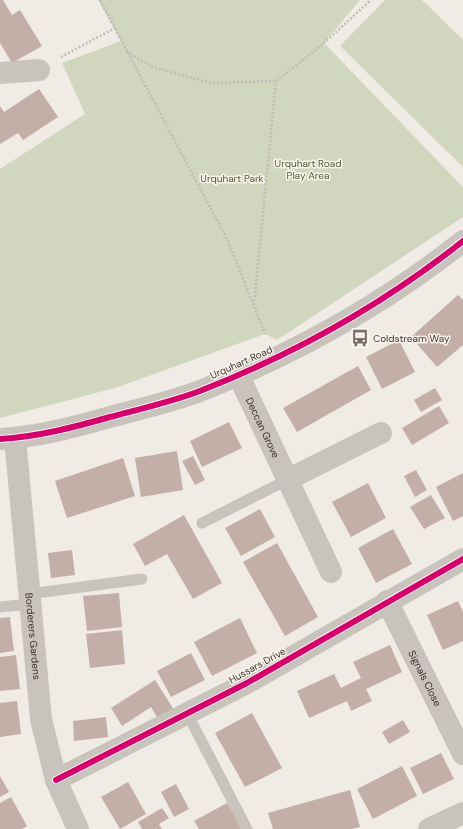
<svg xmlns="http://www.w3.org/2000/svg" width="463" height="829" font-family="'DM Sans',sans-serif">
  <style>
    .green { fill: #d1d6bf }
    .building { fill: #c3afa7 }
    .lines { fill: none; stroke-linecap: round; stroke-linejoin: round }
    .path { stroke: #c2bbb6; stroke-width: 2.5; stroke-dasharray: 2 2; stroke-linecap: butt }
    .lane { stroke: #c9c3be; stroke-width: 11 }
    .street { stroke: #c9c3be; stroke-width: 22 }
    .cycleway-casing { stroke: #fbf5ee; stroke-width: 8 }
    .cycleway { stroke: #d6006c; stroke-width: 6 }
    .labels { text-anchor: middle; stroke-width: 3; stroke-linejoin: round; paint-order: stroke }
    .park-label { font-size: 10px; fill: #4a5a2e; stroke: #fbf5ee }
    .poi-label { font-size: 10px; fill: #3b302b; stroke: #fbf5ee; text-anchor: start }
    .street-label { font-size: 10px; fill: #3b302b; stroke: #fbf5ee }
  </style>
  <rect width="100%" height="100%" fill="#f0ebe5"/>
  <g class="green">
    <polygon points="98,0 360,0 324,43 463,187 463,217 277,340 265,334 115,388 0,418 0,169 85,114 62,63 121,41"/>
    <polygon points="385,0 422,0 463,40 463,167 340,46"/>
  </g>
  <g class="building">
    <polygon points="0,0 3,0 12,15 20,10 42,46 12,63 0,43"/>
    <polygon points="39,89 58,117 23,140 18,133 0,144 0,106 4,112"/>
    <polygon points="458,295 463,300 463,345 437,367 411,337"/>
    <polygon points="399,340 415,372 382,389 366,357"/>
    <polygon points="358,366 371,390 297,432 283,408"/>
    <polygon points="435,388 442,400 421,412 414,400"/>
    <polygon points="439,406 449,423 412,445 402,428"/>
    <polygon points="229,422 242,448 202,467 190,441"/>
    <polygon points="177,451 183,490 141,497 135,458"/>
    <polygon points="193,456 205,480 195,485 182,461"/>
    <polygon points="123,458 135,496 67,518 55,481"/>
    <polygon points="416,470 427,490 415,497 404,476"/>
    <polygon points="463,473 463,516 453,521 436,487"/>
    <polygon points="368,483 386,518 351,537 332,502"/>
    <polygon points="431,495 445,518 424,529 410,507"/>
    <polygon points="260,509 275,537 241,556 225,528"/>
    <polygon points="184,515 222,583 193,599 167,554 145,566 133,544"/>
    <polygon points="393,529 412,564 376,583 358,548"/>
    <polygon points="277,543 318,617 285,636 243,562"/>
    <polygon points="72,550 75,575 51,578 48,553"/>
    <polygon points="119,593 122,627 87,631 83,596"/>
    <polygon points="458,601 463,612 463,641 443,650 427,615"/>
    <polygon points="10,617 14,651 0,653 0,618"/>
    <polygon points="240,618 257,653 212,676 194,642"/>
    <polygon points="122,630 125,664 90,668 86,634"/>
    <polygon points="390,645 402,672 366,689 372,701 351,711 347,701 309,718 297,691 334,674 341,688 361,678 353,662"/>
    <polygon points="191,653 205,680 171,697 157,671"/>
    <polygon points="16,655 20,689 0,691 0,657"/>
    <polygon points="155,680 174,710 158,719 151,707 122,726 111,708"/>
    <polygon points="17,701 21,734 0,737 0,703"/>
    <polygon points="252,713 282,768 245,787 215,733"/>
    <polygon points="106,717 108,737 74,741 73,721"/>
    <polygon points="403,720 410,732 389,744 382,732"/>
    <polygon points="441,753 454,779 423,794 410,768"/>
    <polygon points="402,766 417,796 373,819 357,789"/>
    <polygon points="0,776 9,792 0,797"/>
    <polygon points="128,782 146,814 120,829 101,797"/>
    <polygon points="176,784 189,809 174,817 161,792"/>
    <polygon points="350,790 360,827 351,829 273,829 268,813"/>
    <polygon points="11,797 27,826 22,829 0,829 0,803"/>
    <polygon points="227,803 242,829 199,829 194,821"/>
    <polygon points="162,808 169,818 159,824 162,829 142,829 138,822"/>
  </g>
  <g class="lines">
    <g class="path">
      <polyline points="100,0 228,241 265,334"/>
      <polyline points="127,52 153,67 211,83 276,81 324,43 371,0"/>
      <polyline points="61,57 115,28"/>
      <polyline points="254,305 276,81"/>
    </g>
    <g class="lane">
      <polyline points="202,523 287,480"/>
      <polyline points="29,594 142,579"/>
      <polyline points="0,607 30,604"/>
      <polyline points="187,713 247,829"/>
    </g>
    <g class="street">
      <polyline points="0,73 39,70"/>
      <path id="s1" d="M238 374 331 572"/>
      <path id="s2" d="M15 438 41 719 56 780 78 829"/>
      <path d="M0 439C37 437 75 427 110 417 140 409 171 402 200 391 294 354 384 304 463 241"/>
      <polyline points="287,480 381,433"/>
      <path id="s3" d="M387 601 463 754"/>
      <polyline points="56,780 247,683 463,559"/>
      <polyline points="429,829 463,813"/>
    </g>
    <g class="cycleway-casing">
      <g id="cycleway">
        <path d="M0 439C37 437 75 427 110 417 140 409 171 402 200 391 294 354 384 304 463 241"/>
        <polyline points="56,780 247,683 463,559"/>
      </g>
    </g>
    <use href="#cycleway" class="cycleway"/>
  </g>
  <defs>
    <g id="bus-bare" transform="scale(1.38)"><path d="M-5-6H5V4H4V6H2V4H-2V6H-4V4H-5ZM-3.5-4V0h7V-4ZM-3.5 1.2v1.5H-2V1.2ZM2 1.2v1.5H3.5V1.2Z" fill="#7a716c" stroke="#fbf5ee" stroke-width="2.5" paint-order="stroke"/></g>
  </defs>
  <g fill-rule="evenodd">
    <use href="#bus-bare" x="360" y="338"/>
  </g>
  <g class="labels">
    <g class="park-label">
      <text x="308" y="167">Urquhart Road<tspan x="308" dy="12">Play Area</tspan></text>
      <text x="232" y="182">Urquhart Park</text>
    </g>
    <g class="poi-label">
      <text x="373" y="342">Coldstream Way</text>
    </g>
    <g class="street-label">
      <text transform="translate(241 362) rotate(-24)" y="4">Urquhart Road</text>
      <text dy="4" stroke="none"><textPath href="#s1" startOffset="59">Deccan Grove</textPath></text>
      <text dy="4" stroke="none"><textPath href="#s2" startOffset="199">Borderers Gardens</textPath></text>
      <text transform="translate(257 665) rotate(-29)" y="4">Hussars Drive</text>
      <text dy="4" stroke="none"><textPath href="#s3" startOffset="86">Signals Close</textPath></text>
    </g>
  </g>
</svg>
